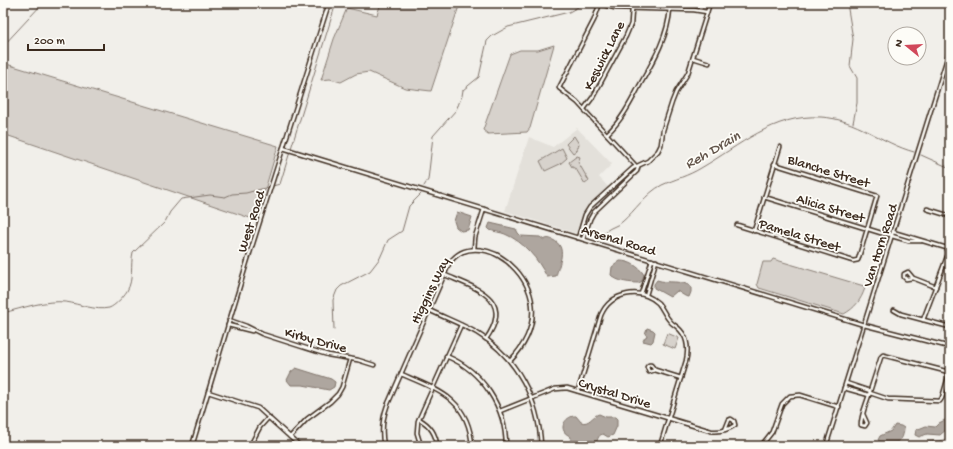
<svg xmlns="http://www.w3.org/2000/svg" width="953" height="449" font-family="'Gochi Hand',sans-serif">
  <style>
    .built { fill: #e3e0da }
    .green { fill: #d7d2cc; stroke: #897e75 }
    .water { fill: #aea69f; stroke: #80746b }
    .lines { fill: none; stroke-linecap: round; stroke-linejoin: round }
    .stream { stroke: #80746b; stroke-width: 1 }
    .minor-casing { stroke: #3b2a1e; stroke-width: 5.5 }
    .minor { stroke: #fdfcf7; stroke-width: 2.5 }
    .labels { text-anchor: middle; stroke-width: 3.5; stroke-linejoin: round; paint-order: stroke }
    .street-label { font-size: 14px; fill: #3b2a1e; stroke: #fdfcf7 }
    .water-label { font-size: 15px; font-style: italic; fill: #63554b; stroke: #fdfcf7 }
  </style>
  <rect width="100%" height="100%" fill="#f1efea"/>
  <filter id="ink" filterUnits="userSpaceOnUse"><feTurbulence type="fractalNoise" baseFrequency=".025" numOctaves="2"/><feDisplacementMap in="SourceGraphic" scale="8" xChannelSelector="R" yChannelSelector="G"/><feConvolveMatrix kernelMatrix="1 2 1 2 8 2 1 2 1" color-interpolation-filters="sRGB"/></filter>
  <g filter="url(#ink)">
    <polygon class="built" points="577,128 612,164 599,177 609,188 593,203 583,217 578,233 575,233 505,211 529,137 553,147"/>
    <g class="green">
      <polygon points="381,3 460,3 431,91 405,88 369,72 356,74 341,82 330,79 321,80 334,39 347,8 377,15"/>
      <polygon points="554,45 530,128 527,132 488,134 483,130 510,54 520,50 538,50"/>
      <polygon points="3,63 278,146 256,220 3,134"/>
      <polygon points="574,136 579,144 577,150 573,153 566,144"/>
      <polygon points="562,148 567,158 560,164 545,171 540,161"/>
      <polygon points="577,156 580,157 578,162 589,181 585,184 576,169 572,167 569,162"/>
      <path d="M773 259 864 286 865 288C861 300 855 308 844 314L759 288 757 284 763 262H771Z"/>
      <polygon points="667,333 679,338 675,349 663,344"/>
    </g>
    <g class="water">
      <polygon points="457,212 472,217 468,230 461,231 456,227 454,221"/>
      <path d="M490 223 516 229 518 233 521 236 540 237 544 240C547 238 549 238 553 240 568 247 559 264 556 276L547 277C538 259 524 242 505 234 500 232 495 232 490 230L488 228Z"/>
      <path d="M620 261C629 261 639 266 644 275L642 281 639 283C631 283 617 282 611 275L612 267Z"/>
      <path d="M657 280C668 284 682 279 691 287V292L689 297 685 296 677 291 670 297 654 288V284Z"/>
      <polygon points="647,328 653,330 655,332 653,341 651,343 643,341 645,337 646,337 647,335 645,334"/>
      <polygon points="296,368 331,379 335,382 334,387 329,390 303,385 291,385 287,380 291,372"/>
      <path d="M599 414 606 417H615L617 419V426L613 435 608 437 603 434C597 435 598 441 595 446H569L571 437C569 435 565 434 564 431 560 424 569 415 576 416L581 422C589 425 592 416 599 414Z"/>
      <polygon points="947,419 949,423 947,429 940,435 927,434 919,437 915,435 916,430 926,426 935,427 939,423"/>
      <path d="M895 425 901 426 904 428C903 442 899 442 886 445L878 440 880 436 891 431Z"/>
    </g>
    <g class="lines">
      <g class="stream">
        <polyline points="847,3 853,39 850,66 857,78 857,103 853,123"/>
        <polyline points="3,46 43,3"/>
        <polyline points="921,155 950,168"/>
        <polyline points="424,186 428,180 433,136 456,110 462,96 463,90 479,77 487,41 492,36 508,27 569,12 578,7 581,3"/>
        <path d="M597 239C600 236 602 233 606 231 611 227 617 226 622 222 635 211 646 193 662 185 675 179 688 176 701 168 739 146 774 114 821 117 857 119 881 143 914 152"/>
        <path d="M3 313C23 308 45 300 66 302 80 304 95 311 109 308 115 306 123 297 127 291 134 279 130 266 133 253L165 222 170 212 181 199 210 195 225 197 232 194 246 193 280 184 336 3"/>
        <polyline points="334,329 333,300 337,290 341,286 370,271 380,258 388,240 402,231 409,206 421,194"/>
        <path d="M921 446C930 438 940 444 950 437"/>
      </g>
      <g class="minor-casing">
        <g id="minor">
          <polyline points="600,3 594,20 559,88 577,102 637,167"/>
          <polyline points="600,4 615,8 694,10 707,12"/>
          <polyline points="693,58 709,63"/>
          <polyline points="584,109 593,97 626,36 631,24 632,9"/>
          <path d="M607 134C622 120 631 102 641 83 654 60 668 36 670 9"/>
          <polyline points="283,148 864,325 950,347"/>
          <polyline points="764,197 881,233 892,235"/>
          <polyline points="927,209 950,216"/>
          <polyline points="737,225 853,261 858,260 877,196 774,164"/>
          <polyline points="754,231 780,147"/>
          <polyline points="893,232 950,249 923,320"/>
          <polyline points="892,236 909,241 921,241"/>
          <polyline points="578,238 585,215 590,207 633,168 648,161 658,151 661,145 663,130 672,102 676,92 688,73 710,3"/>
          <polyline points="583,239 590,219 594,212 637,171 638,167"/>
          <polyline points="474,249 475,237 484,209"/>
          <path d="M445 275C475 288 515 298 486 339"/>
          <polyline points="913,278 906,279 904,277 904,274 908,272 913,278 936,287"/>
          <polyline points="641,294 652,260"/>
          <polyline points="646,295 656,261"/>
          <path d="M429 310C445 318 462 324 477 333 517 357 539 400 541 446"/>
          <polyline points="894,310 901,314 950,327"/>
          <polyline points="229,320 246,326 262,334 312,350 328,355 358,360 374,365"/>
          <polyline points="228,325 252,331"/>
          <path d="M446 356C483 371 506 408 506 446"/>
          <polyline points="655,370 649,372 647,367 649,365 651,365 655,370 681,378"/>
          <path d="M401 374C438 390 469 399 472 446"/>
          <polyline points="846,383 870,391"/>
          <polyline points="844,388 869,395"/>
          <path d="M578 391 601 315C611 292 640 287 658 303 663 309 665 316 670 321 672 324 675 325 677 327 688 336 689 348 686 361L660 446"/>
          <polyline points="208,392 258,408 300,446"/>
          <path d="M500 411 555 389 567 388 711 431C720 432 728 430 735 425L734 421 731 419 729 420 725 430"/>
          <path d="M863 414 867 423 865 426 861 425C861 415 866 405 869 395L870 391 881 357 883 355 945 371 949 374 942 398 940 401 888 399 870 393"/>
          <path d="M419 419C430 425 436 433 437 446"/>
          <polyline points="290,437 307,419 330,402 338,394 342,387 350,359"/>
          <polyline points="192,446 247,262 329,3"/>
          <polyline points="250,446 260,427 269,417"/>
          <path d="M384 446C381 432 382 420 387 406L449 264C479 217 576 293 510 361"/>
          <polyline points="421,446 417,433 418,421 461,325"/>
          <polyline points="761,446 772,432 782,404 790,396 800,395 839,407"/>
          <polyline points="826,446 950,49"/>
        </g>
      </g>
      <use href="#minor" class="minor"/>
    </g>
  </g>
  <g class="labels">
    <g class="street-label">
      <text transform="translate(603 55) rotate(-63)" y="5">Keswick Lane</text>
      <text transform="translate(829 170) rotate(17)" y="5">Blanche Street</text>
      <text transform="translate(831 207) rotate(17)" y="5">Alicia Street</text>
      <text transform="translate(250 221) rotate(-72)" y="5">West Road</text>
      <text transform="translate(800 234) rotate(17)" y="5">Pamela Street</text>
      <text transform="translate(619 239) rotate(17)" y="5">Arsenal Road</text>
      <text transform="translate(879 245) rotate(-72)" y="5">Van Horn Road</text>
      <text transform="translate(429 290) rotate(-64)" y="5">Higgins Way</text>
      <text transform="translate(316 339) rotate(15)" y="5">Kirby Drive</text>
      <text transform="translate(615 392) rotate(17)" y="5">Crystal Drive</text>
    </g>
    <g class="water-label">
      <text transform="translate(712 149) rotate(-30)" y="5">Reh Drain</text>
    </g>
  </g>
  <rect width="953" height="449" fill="none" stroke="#fdfcf7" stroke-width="16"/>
  <rect x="8" y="8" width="937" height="433" fill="none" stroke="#3b2a1e" stroke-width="1.5" filter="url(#ink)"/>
  <g transform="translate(907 46) rotate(288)"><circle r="19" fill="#fdfcf7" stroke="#afa8a0"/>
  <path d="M0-3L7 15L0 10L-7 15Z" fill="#d1495b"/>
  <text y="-6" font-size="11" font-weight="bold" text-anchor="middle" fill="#3b2a1e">N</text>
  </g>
  <path d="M28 44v6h76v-6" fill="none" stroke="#3b2a1e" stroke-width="2"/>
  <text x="34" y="44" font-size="12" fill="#3b2a1e" stroke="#fdfcf7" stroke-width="3" paint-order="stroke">200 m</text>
</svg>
